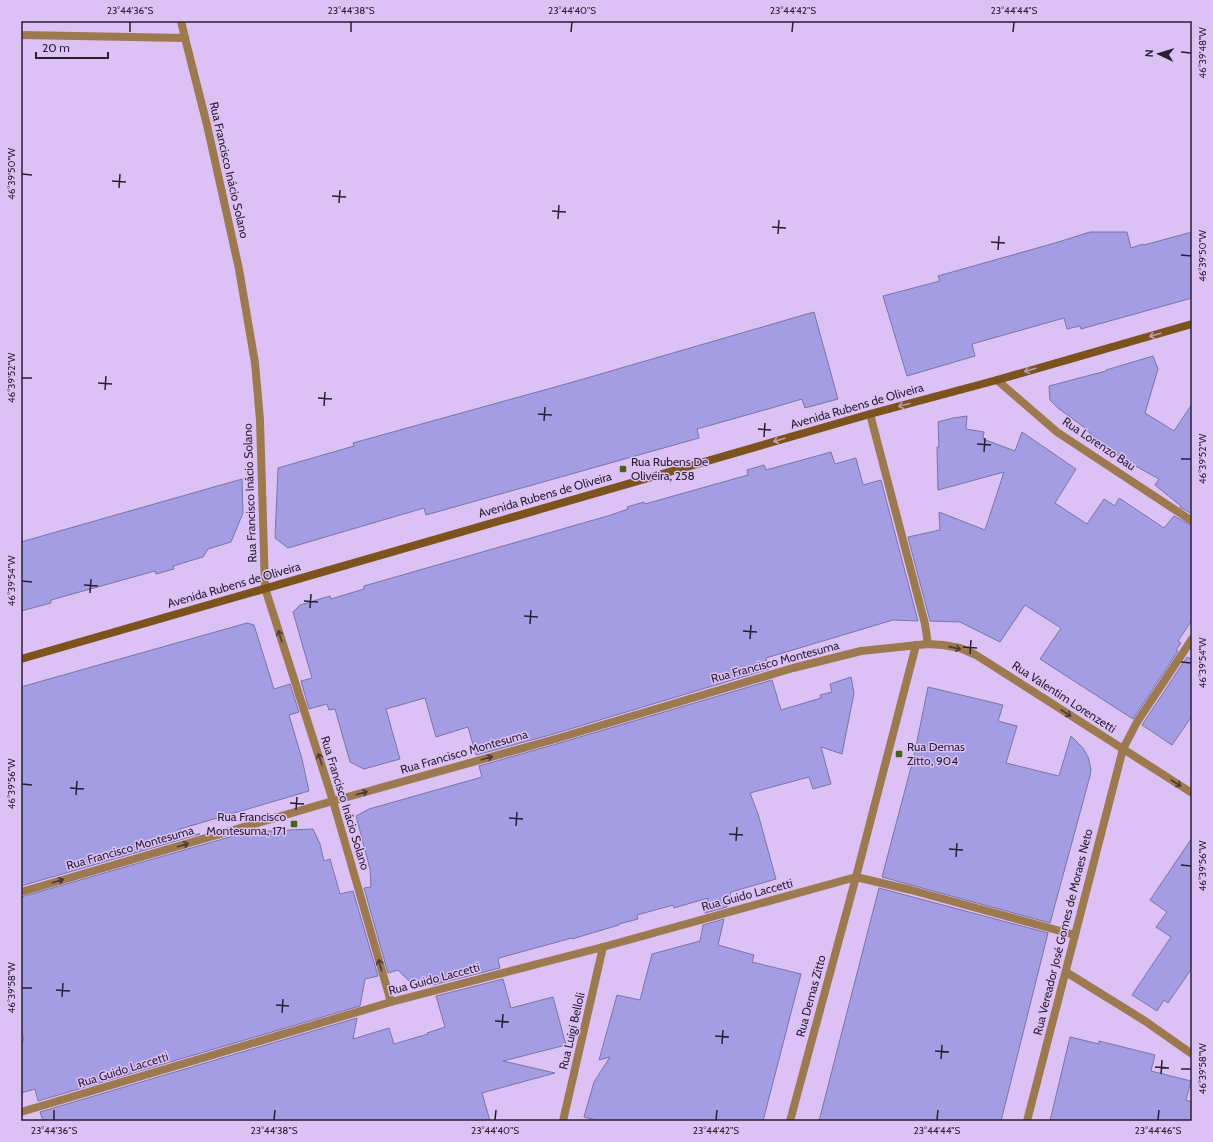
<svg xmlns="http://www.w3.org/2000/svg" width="1213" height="1142" font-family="Cabin,sans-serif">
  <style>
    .building { fill: #a49de3; stroke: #7974a6 }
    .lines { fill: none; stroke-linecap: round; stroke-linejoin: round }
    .service { stroke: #9d7950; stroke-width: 8 }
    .minor { stroke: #9d7950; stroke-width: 8 }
    .tertiary { stroke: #9d7950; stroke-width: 8 }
    .secondary { stroke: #7c521d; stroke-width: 8 }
    .oneway { stroke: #ba9aa9 }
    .oneway2 { stroke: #4c3a3b }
    .ticks { fill: none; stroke: #291f32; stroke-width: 1.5 }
    .poi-dot { fill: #466417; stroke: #dcc1f5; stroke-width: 1.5 }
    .labels { text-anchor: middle; stroke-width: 3; stroke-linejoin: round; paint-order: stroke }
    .street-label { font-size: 12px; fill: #291f32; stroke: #dcc1f5 }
    .poi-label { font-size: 12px; fill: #291f32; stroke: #dcc1f5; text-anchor: start }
    .neatline { fill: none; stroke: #291f32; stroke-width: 1.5 }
    .ticks-label { font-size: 10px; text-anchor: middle; fill: #291f32 }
  </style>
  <rect width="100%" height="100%" fill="#dcc1f5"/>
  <g class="building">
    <polygon points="1090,232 1127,232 1131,248 1143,244 1144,245 1192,232 1192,298 1081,329 1080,326 1067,329 1064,318 972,344 975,356 907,376 883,296 940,281 938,276 1055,243"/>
    <polygon points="814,312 838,399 805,408 802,399 768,409 697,429 699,438 426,515 424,508 288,548 275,538 278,468 354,446 353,443 573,382"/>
    <polygon points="1153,356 1158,369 1145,413 1174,431 1192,404 1192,514 1180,507 1181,506 1155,485 1159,479 1121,458 1085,429 1085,428 1058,408 1050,400 1049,386 1106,371 1106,370"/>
    <polygon points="967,416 966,429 984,432 983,439 1015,451 1022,432 1076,469 1055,503 1087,524 1104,499 1115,506 1119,498 1164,528 1174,516 1192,526 1192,620 1178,641 1181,643 1176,650 1178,651 1133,719 1040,659 1061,628 1025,605 1000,642 960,622 930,621 908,537 940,530 939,512 985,530 1004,472 938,490 937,447 939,447 938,422 953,418"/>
    <polygon points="831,452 835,464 856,458 863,485 881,480 918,621 893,620 766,658 769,669 550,735 476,755 468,727 436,737 425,698 386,709 400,759 364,769 350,762 335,709 329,710 327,704 309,709 301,681 312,678 293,612 300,605 330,596 331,599 364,589 364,586 611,515 628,509 627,507 644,502 645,504 748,475 747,470 764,465 766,470"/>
    <polygon points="242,479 243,513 231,542 208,549 203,557 173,566 174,569 156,574 155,571 119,581 51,600 51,603 21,611 21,542"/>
    <polygon points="247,623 254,625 274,689 290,684 299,712 289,715 302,759 309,791 180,829 181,835 200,834 21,886 21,687"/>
    <polygon points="1187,657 1192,660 1192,716 1172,745 1142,725"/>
    <polygon points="851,677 854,693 842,754 821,747 831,784 813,789 809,777 750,793 758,814 776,879 731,892 727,907 705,913 708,898 674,908 673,905 637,915 638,919 619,924 619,925 572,939 572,938 499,958 498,960 500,968 433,985 431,978 411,983 398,970 388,973 364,888 371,887 370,869 356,816 369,809 482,777 479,766 553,745 772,680 781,710 821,698 820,695 832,692 830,684"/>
    <polygon points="928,687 1003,705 998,721 1017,726 1006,763 1059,776 1071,736 1083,748 1088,757 1091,769 1090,776 1050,923 882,877 914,756"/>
    <polygon points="313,829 320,844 324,861 330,859 340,894 353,891 378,976 365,979 360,1006 38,1101 35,1089 21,1093 21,1041 24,1040 21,1029 21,897 247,832"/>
    <polygon points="1192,838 1192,968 1168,1003 1164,1000 1157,1011 1132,995 1171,937 1156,927 1167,912 1150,900"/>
    <polygon points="879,888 1048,933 1001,1121 819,1121"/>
    <polygon points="724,919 718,945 754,955 752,962 801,974 763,1121 599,1121 584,1117 594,1082 610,1057 599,1060 617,995 640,1000 652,954 700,941 703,925"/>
    <polygon points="503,979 511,1008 553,997 566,1045 503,1061 555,1073 482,1093 490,1121 43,1121 40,1112 357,1018 353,1039 389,1028 394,1044 428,1034 427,1033 445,1027 436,996"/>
    <polygon points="1070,1037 1099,1044 1099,1041 1155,1055 1151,1071 1191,1081 1186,1100 1192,1102 1192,1121 1050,1121"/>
  </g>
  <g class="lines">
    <g class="service">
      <polyline points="870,414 925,624 928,644"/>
      <polyline points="1123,749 1137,722 1192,639"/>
      <polyline points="856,877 911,890 1075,935"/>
    </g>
    <g class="minor">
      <polyline points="181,21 185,38"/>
      <polyline points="997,380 1057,432 1192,521"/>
      <polyline points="265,588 333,801 391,1002"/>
      <polyline points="21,892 333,801 552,740 793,668 861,651 928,644 943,645 960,648 976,655 1192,793"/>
      <polyline points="1066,972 1145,1021 1192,1054"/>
      <polyline points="21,1112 391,1002 603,947 856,877"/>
      <polyline points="563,1121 603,947"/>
      <polyline points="790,1121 856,877 916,645"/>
      <polyline points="1027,1121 1123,749"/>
    </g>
    <polyline class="tertiary" points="21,35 185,38 207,125 239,269 255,363 260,420 265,588"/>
    <polyline class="secondary" points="21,659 870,414 997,380 1192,324"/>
  </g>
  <defs><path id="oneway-shaft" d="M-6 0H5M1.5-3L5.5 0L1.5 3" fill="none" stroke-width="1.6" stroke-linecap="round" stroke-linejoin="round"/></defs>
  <g class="oneway">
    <use href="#oneway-shaft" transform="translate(1155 335) rotate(164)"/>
    <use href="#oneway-shaft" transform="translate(1030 370) rotate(164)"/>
    <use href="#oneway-shaft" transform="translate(904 405) rotate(165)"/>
    <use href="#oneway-shaft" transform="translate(779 440) rotate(164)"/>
  </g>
  <g class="oneway2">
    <use href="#oneway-shaft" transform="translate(280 636) rotate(-108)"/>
    <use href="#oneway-shaft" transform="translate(955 648) rotate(13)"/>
    <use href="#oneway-shaft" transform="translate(1066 713) rotate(33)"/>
    <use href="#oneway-shaft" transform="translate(487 758) rotate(-16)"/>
    <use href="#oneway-shaft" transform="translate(320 759) rotate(-108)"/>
    <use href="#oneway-shaft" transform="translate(1176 783) rotate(33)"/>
    <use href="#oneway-shaft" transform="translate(362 793) rotate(-16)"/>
    <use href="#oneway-shaft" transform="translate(183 845) rotate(-16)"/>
    <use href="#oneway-shaft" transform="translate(58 881) rotate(-16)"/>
    <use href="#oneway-shaft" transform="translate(380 965) rotate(-106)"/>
  </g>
  <path class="ticks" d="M130 32V22M351 32V22M571 32 572 22M792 32 793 22M1013 32 1014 22M1181 52 1191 53M22 174 32 175M112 181 126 182M119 188 120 174M332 196 346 197M339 203 340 190M552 211 566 212M558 219 559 205M772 227 786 228M778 234 779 220M991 242 1005 243M998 250 999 236M1181 255 1191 256M22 378H32M98 383 112 384M105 390 106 376M318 398 332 399M324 406 325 392M538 414 552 415M544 421 545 407M758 429 771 430M764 437 765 423M977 444 991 445M984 452 985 438M1181 459H1191M22 581 32 582M84 585 98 586M90 593 91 579M304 601 318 602M310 608 311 594M524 616 538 617M530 624 531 610M743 631 757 632M750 639 751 625M963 647 977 648M970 654 971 640M1181 662 1191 663M22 784 32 785M70 788 84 789M76 795 77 781M290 803 304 804M296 810 297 797M509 818 523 819M516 826 517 812M729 834 743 835M736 841 737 827M949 849 963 850M956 857 957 843M1181 865 1191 866M22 988H32M56 990 70 991M62 997 63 983M276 1005 289 1006M282 1013 283 999M495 1021 509 1022M502 1028 503 1014M715 1036 729 1037M722 1044 723 1030M935 1051 949 1052M941 1059 942 1045M1155 1067 1169 1068M1181 1069H1191M1161 1074 1162 1060M54 1120V1110M274 1120 275 1110M495 1120 496 1110M716 1120 717 1110M937 1120 938 1110M1158 1120 1159 1110"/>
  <g class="poi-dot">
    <rect x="619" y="465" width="8" height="8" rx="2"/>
    <rect x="895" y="750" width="8" height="8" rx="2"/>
    <rect x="290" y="820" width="8" height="8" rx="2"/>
  </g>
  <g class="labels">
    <g class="street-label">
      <text transform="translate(229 170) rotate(77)" y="4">Rua Francisco Inácio Solano</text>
      <text transform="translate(857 406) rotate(-16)" y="4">Avenida Rubens de Oliveira</text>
      <text transform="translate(1099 444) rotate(34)" y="4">Rua Lorenzo Bau</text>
      <text transform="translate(250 493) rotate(-92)" y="4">Rua Francisco Inácio Solano</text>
      <text transform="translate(545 495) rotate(-16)" y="4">Avenida Rubens de Oliveira</text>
      <text transform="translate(234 585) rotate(-16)" y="4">Avenida Rubens de Oliveira</text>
      <text transform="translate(775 662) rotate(-15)" y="4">Rua Francisco Montesuma</text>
      <text transform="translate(1064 697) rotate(33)" y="4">Rua Valentim Lorenzetti</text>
      <text transform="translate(464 752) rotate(-16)" y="4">Rua Francisco Montesuma</text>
      <text transform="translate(345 803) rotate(73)" y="4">Rua Francisco Inácio Solano</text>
      <text transform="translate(130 848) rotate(-16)" y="4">Rua Francisco Montesuma</text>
      <text transform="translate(747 895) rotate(-15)" y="4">Rua Guido Laccetti</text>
      <text transform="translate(1063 932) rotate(-76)" y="4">Rua Vereador José Gomes de Moraes Neto</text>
      <text transform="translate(434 979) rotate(-15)" y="4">Rua Guido Laccetti</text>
      <text transform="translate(811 996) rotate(-75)" y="4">Rua Demas Zitto</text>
      <text transform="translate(572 1031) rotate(-77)" y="4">Rua Luigi Belloli</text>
      <text transform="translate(123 1070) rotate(-17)" y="4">Rua Guido Laccetti</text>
    </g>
    <g class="poi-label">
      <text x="631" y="466">Rua Rubens De<tspan x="631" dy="14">Oliveira, 258</tspan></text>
      <text x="907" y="751">Rua Demas<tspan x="907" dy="14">Zitto, 904</tspan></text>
      <text x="286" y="821" text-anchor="end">Rua Francisco<tspan x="286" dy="14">Montesuma, 171</tspan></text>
    </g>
  </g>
  <rect width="1213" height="1142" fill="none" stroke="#dcc1f5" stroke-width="44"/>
  <g transform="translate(1159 54) rotate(274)" stroke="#dcc1f5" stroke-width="3" paint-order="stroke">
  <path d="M0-3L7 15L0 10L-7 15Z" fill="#291f32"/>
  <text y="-6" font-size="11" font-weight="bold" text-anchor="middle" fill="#291f32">N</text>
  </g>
  <path d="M36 52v6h72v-6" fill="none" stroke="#291f32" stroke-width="2"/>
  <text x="42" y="52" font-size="12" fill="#291f32" stroke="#dcc1f5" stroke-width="3" paint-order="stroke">20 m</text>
  <rect x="22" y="22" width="1169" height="1098" class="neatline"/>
  <g class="ticks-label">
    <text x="130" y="14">23°44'36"S</text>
    <text x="351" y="14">23°44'38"S</text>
    <text x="572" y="14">23°44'40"S</text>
    <text x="793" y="14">23°44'42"S</text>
    <text x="1014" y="14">23°44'44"S</text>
    <text transform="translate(1202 53) rotate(-90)" y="4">46°39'48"W</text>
    <text transform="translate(11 174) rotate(-90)" y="4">46°39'50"W</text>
    <text transform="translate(1202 256) rotate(-90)" y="4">46°39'50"W</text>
    <text transform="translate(11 378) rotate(-90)" y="4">46°39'52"W</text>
    <text transform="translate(1202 459) rotate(-90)" y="4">46°39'52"W</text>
    <text transform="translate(11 581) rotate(-90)" y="4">46°39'54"W</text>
    <text transform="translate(1202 663) rotate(-90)" y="4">46°39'54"W</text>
    <text transform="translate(11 784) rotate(-90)" y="4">46°39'56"W</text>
    <text transform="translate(1202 866) rotate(-90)" y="4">46°39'56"W</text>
    <text transform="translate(11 988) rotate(-90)" y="4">46°39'58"W</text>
    <text transform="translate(1202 1069) rotate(-90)" y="4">46°39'58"W</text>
    <text x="54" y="1134">23°44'36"S</text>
    <text x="274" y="1134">23°44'38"S</text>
    <text x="495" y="1134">23°44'40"S</text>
    <text x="716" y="1134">23°44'42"S</text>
    <text x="937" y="1134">23°44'44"S</text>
    <text x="1158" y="1134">23°44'46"S</text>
  </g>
</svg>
